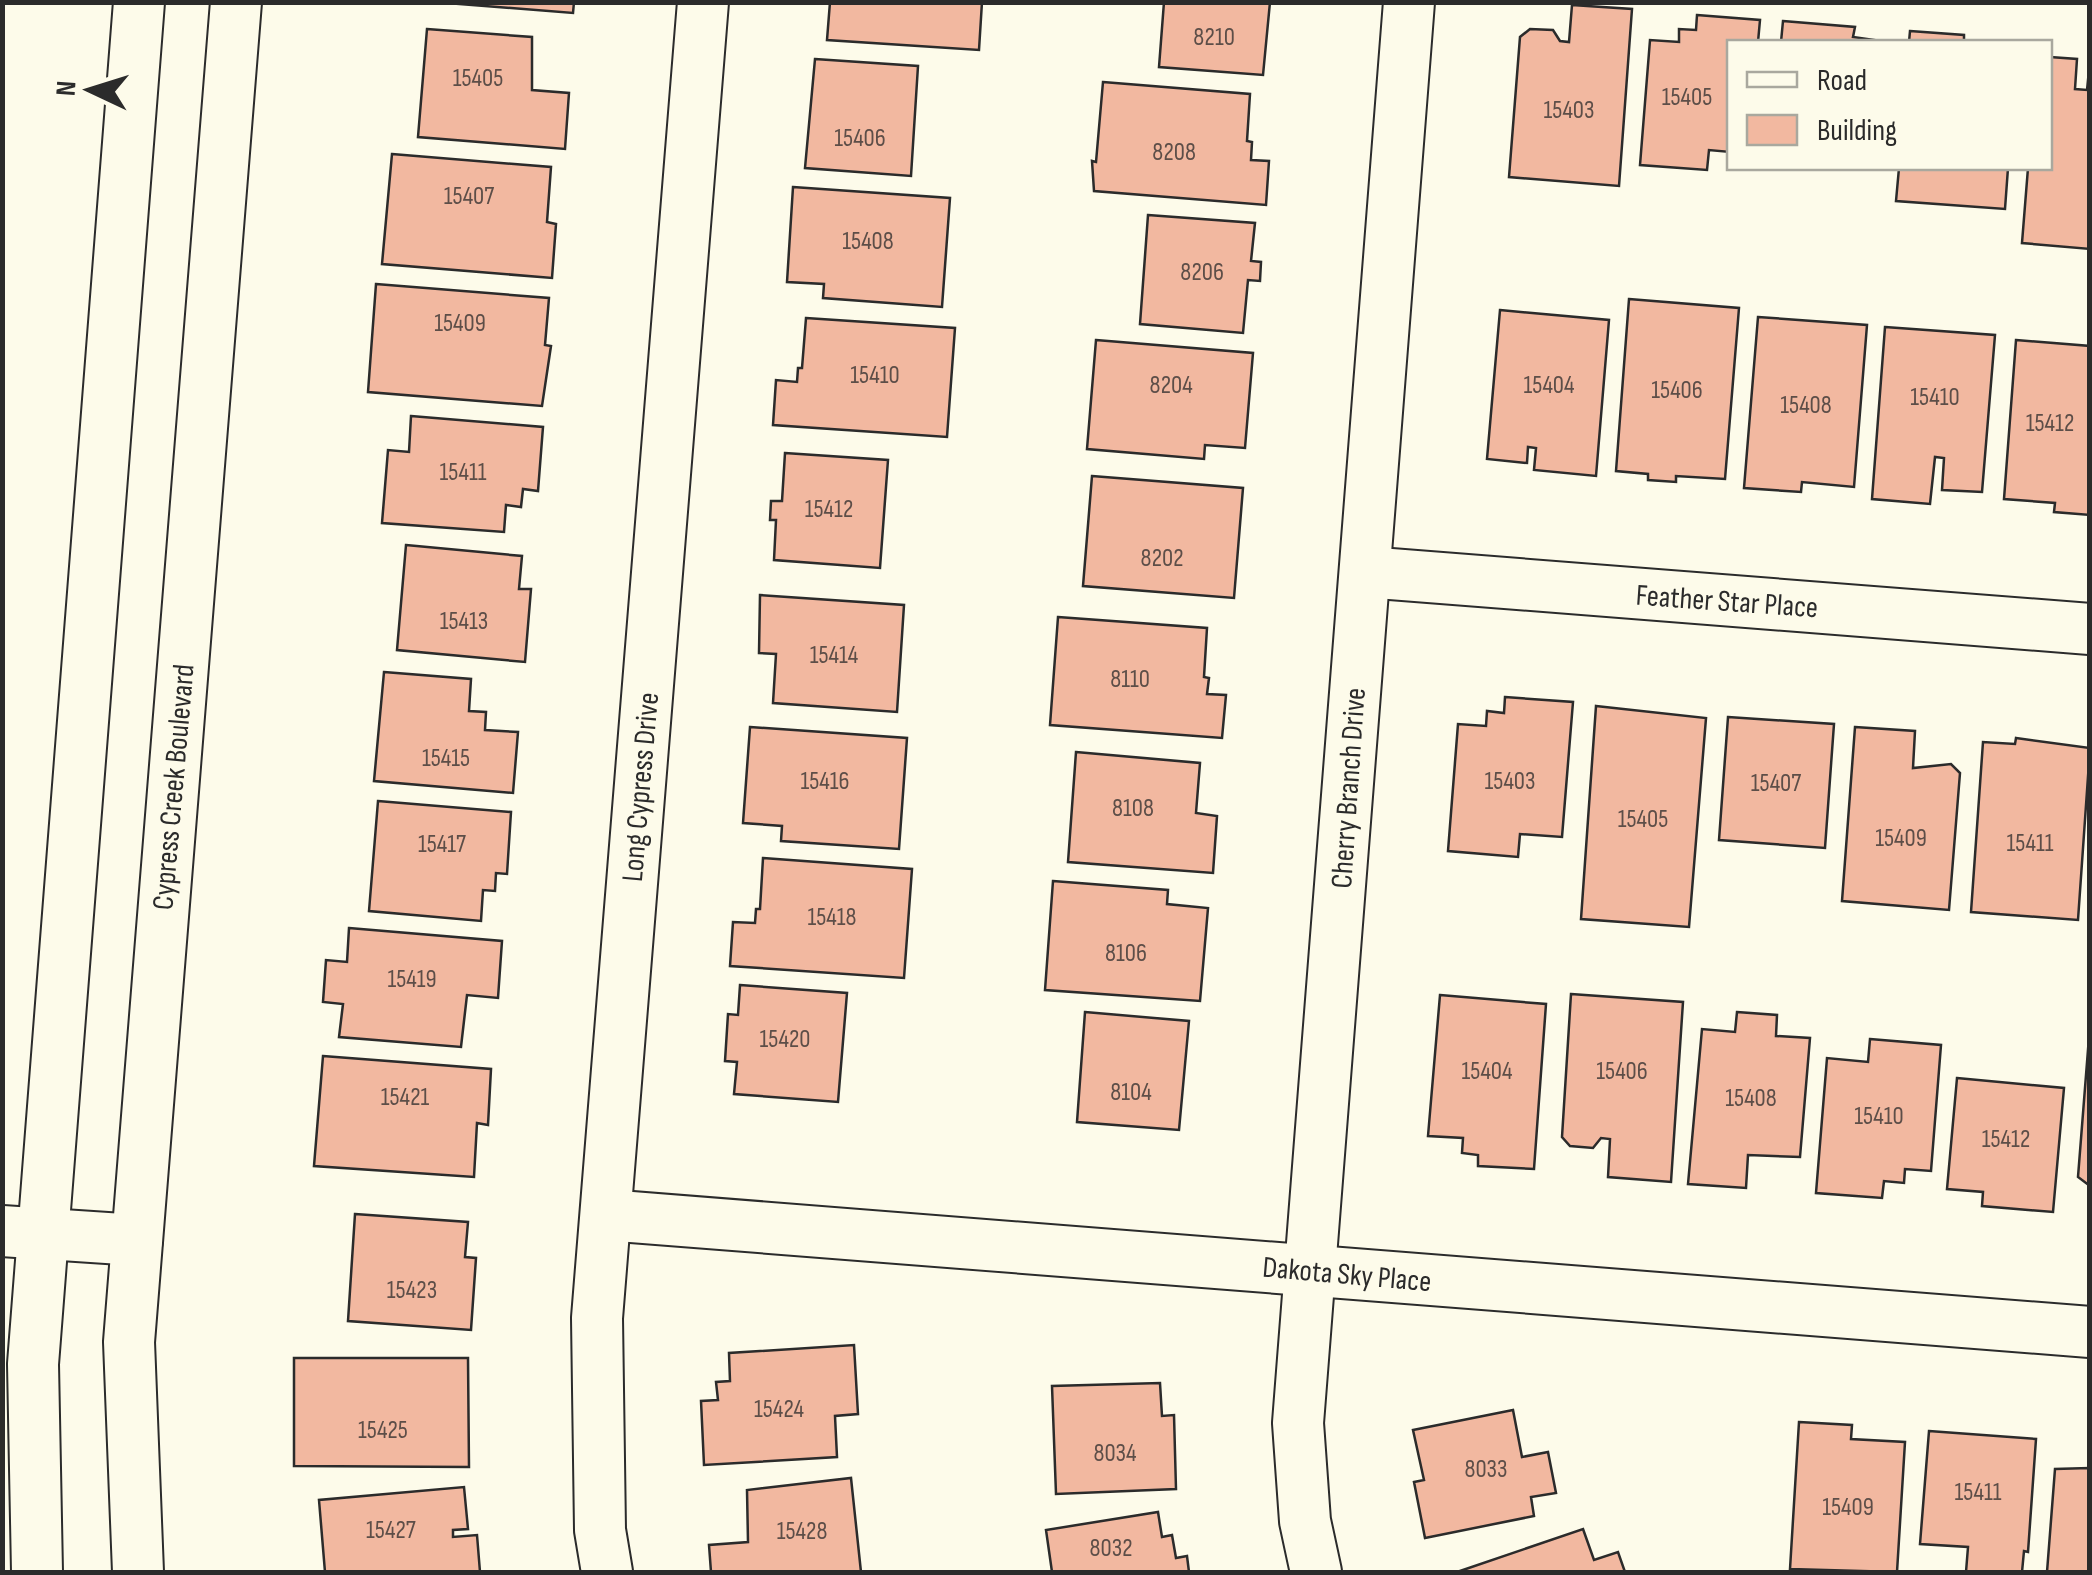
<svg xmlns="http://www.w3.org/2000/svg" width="2092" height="1575" font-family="'Sofia Sans Condensed',sans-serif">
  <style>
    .building { fill: #f2b8a0; stroke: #2b2b2b; stroke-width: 2.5 }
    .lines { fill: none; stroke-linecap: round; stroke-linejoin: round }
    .street-casing { stroke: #2b2b2b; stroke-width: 54 }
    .street { stroke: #fdfbea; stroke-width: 50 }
    .labels { text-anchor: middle; stroke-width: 8; stroke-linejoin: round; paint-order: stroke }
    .number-label { font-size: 25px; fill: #5d4e48 }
    .street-label { font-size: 30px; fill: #2b2b2b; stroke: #fdfbea }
  </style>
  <rect width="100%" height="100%" fill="#fdfbea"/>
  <g class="building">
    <polygon points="434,2 574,2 573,13"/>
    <polygon points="830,2 982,2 979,50 827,40"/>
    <polygon points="1164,2 1270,2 1263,75 1159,67"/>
    <polygon points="1572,5 1632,9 1619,186 1509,177 1520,37 1530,29 1553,30 1560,41 1569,42"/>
    <polygon points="1697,15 1760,20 1758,42 1730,42 1730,152 1709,150 1707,170 1640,165 1650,40 1679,42 1679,29 1696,30"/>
    <polygon points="1783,21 1855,27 1853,37 1888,42 1781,42"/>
    <polygon points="427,29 532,37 532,90 569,93 565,149 418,137"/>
    <polygon points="1910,31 1964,35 1964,42 1909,42"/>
    <polygon points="2050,57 2077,59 2075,89 2087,90 2090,60 2090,249 2022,243 2028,168 2050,168"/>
    <polygon points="815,59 918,66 911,176 805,168"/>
    <polygon points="1103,82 1250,94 1247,141 1252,142 1251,160 1269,161 1266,205 1094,191 1092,161 1096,162"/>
    <polygon points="392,154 551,167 547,222 556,224 552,278 382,264"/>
    <polygon points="1899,168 2008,168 2005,209 1896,201"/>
    <polygon points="793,187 950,198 942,307 823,298 824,284 787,282"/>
    <polygon points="1148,215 1255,223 1251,261 1261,262 1260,281 1248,280 1243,333 1140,324"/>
    <polygon points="376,284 549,298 545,345 551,346 542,406 368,392"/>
    <polygon points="1629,299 1739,308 1725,479 1676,476 1676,482 1648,480 1648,474 1616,471"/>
    <polygon points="1500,310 1609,320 1596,476 1534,470 1536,448 1528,447 1527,463 1487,459"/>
    <polygon points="1758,317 1867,325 1854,487 1802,482 1801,492 1744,488"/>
    <polygon points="806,318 955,328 947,437 773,425 776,380 797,382 798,368 802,368"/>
    <polygon points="1885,327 1995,335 1982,492 1942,490 1944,458 1935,457 1930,504 1872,499"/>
    <polygon points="1096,340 1253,353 1245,448 1205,445 1204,459 1087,449"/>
    <polygon points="2016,340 2090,346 2090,515 2054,512 2055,503 2004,499"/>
    <polygon points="411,416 543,427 538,491 523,489 521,507 506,505 504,532 382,523 388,450 409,452"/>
    <polygon points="785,453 888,460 880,568 774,560 776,520 770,520 771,501 782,501"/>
    <polygon points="1092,476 1243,488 1234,598 1083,586"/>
    <polygon points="406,545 522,556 519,589 531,589 525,662 397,650"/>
    <polygon points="760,595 904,605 897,712 773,703 776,654 759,653"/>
    <polygon points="1058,617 1207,628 1204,677 1209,678 1207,694 1226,695 1222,738 1050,725"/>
    <polygon points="384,672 471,679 469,711 486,712 485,730 518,732 513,793 374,781"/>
    <polygon points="1505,697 1573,702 1562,837 1520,834 1518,857 1448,851 1458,724 1486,726 1487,711 1504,713"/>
    <polygon points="1596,706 1706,718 1689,927 1581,919"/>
    <polygon points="1728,717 1834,724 1825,848 1719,840"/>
    <polygon points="750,727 907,738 899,849 781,841 782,826 743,823"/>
    <polygon points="1855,727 1915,731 1913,768 1951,764 1960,773 1949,910 1842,901"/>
    <polygon points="2016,738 2090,748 2078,920 1971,912 1983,742 2015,744"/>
    <polygon points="1076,752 1200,763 1196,813 1217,816 1213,873 1068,862"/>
    <polygon points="378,801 511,812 507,874 496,873 495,891 483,890 481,921 369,911"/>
    <polygon points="763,858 912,869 904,978 730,966 733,922 755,923 756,909 760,909"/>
    <polygon points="1053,881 1168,890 1167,904 1208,908 1200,1001 1045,990"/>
    <polygon points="349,928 502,941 498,998 467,995 461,1047 339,1037 343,1004 323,1002 326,960 347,962"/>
    <polygon points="740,985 847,993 838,1102 734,1094 737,1062 725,1061 728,1014 738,1015"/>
    <polygon points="1571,994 1683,1002 1671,1182 1608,1177 1610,1139 1601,1138 1593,1148 1570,1146 1562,1137"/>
    <polygon points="1440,995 1546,1004 1534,1169 1478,1166 1478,1155 1462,1153 1463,1138 1428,1136"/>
    <polygon points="1085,1012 1189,1021 1179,1130 1077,1122"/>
    <polygon points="1737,1012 1777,1015 1776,1036 1810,1038 1800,1157 1748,1155 1746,1188 1688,1184 1702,1029 1735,1032"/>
    <polygon points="2089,1037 2090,1037 2090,1186 2078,1177"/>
    <polygon points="1870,1039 1941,1045 1931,1171 1905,1169 1904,1183 1884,1181 1882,1198 1816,1193 1827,1058 1868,1062"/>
    <polygon points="323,1056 491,1069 488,1125 477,1123 474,1177 314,1166"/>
    <polygon points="1957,1078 2064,1088 2053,1212 1982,1206 1983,1192 1947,1189"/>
    <polygon points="355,1214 468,1222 465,1257 476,1258 471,1330 348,1321"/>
    <polygon points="854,1345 858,1414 835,1416 837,1457 704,1465 701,1401 718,1400 716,1382 730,1381 729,1353"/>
    <polygon points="294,1358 468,1358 469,1467 294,1466"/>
    <polygon points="1160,1383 1162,1416 1174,1415 1176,1489 1056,1494 1052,1386"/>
    <polygon points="1513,1410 1522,1457 1548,1452 1556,1493 1531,1497 1534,1516 1425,1538 1414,1482 1424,1480 1413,1430"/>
    <polygon points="1799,1422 1852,1425 1851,1439 1905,1442 1897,1572 1790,1569"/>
    <polygon points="1929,1431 2036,1439 2028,1552 2024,1551 2022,1572 1966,1572 1968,1547 1920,1544"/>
    <polygon points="2089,1468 2090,1572 2047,1572 2055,1469"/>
    <polygon points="851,1478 861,1572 711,1572 709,1545 748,1542 747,1490"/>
    <polygon points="464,1487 468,1529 453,1530 453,1537 477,1535 480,1572 325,1572 319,1500"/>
    <polygon points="1158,1512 1162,1537 1172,1535 1176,1558 1187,1556 1189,1572 1052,1572 1046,1530"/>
    <polygon points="1583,1529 1594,1560 1618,1552 1625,1572 1457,1572"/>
  </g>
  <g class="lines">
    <g class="street-casing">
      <g id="street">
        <polyline points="1365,572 2090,629"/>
        <polyline points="606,1215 2090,1332"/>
        <polyline points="2,1231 137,1240"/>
        <polyline points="37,1572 33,1364 139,2"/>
        <polyline points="138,1572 129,1342 236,2"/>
        <polyline points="607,1572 600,1530 597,1318 703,2"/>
        <polyline points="1316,1572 1305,1521 1298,1423 1409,2"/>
      </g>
    </g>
    <use href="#street" class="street"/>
  </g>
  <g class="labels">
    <g class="number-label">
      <text x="1214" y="45">8210</text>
      <text x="478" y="86">15405</text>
      <text x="1687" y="105">15405</text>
      <text x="1569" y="118">15403</text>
      <text x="860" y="146">15406</text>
      <text x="1174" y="160">8208</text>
      <text x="469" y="204">15407</text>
      <text x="868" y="249">15408</text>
      <text x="1202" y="280">8206</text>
      <text x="460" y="331">15409</text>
      <text x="875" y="383">15410</text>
      <text x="1171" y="393">8204</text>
      <text x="1549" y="393">15404</text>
      <text x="1677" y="398">15406</text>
      <text x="1935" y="405">15410</text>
      <text x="1806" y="413">15408</text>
      <text x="2050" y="431">15412</text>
      <text x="463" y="480">15411</text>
      <text x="829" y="517">15412</text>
      <text x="1162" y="566">8202</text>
      <text x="464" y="629">15413</text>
      <text x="834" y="663">15414</text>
      <text x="1130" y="687">8110</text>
      <text x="446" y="766">15415</text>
      <text x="825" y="789">15416</text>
      <text x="1510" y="789">15403</text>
      <text x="1776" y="791">15407</text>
      <text x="1133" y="816">8108</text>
      <text x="1643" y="827">15405</text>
      <text x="1901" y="846">15409</text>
      <text x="2030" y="851">15411</text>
      <text x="442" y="852">15417</text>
      <text x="832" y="925">15418</text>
      <text x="1126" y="961">8106</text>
      <text x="412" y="987">15419</text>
      <text x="785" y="1047">15420</text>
      <text x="1487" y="1079">15404</text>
      <text x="1622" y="1079">15406</text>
      <text x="1131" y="1100">8104</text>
      <text x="405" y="1105">15421</text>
      <text x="1751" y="1106">15408</text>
      <text x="1879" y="1124">15410</text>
      <text x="2006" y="1147">15412</text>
      <text x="412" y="1298">15423</text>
      <text x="779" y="1417">15424</text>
      <text x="383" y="1438">15425</text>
      <text x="1115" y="1461">8034</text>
      <text x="1486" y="1477">8033</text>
      <text x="1978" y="1500">15411</text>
      <text x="1848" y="1515">15409</text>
      <text x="391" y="1538">15427</text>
      <text x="802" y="1539">15428</text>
      <text x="1111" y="1556">8032</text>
    </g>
    <g class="street-label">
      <text transform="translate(1727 601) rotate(4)" y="10">Feather Star Place</text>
      <text transform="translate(173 787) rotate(-85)" y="10">Cypress Creek Boulevard</text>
      <text transform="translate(640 787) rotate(-85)" y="10">Long Cypress Drive</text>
      <text transform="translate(1348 788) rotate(-86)" y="10">Cherry Branch Drive</text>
      <text transform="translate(1347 1274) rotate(5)" y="10">Dakota Sky Place</text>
    </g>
  </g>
  <rect width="2092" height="1575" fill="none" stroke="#2b2b2b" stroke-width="10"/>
  <rect x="1727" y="40" width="325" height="130" fill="#fdfbea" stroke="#a9a89e" stroke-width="2.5"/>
  <rect x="1747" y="72" width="50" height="15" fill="#fdfbea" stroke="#a9a89e" stroke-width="2.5"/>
  <text x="1817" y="90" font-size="30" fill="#2b2b2b">Road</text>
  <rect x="1747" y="115" width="50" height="30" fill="#f2b8a0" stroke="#a9a89e" stroke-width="2.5"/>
  <text x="1817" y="140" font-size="30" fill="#2b2b2b">Building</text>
  <g transform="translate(90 90) rotate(274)" stroke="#fdfbea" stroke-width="8" paint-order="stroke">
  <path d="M0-8L18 38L0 25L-18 38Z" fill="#2b2b2b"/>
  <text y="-15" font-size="28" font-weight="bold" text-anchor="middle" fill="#2b2b2b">N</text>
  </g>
</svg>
